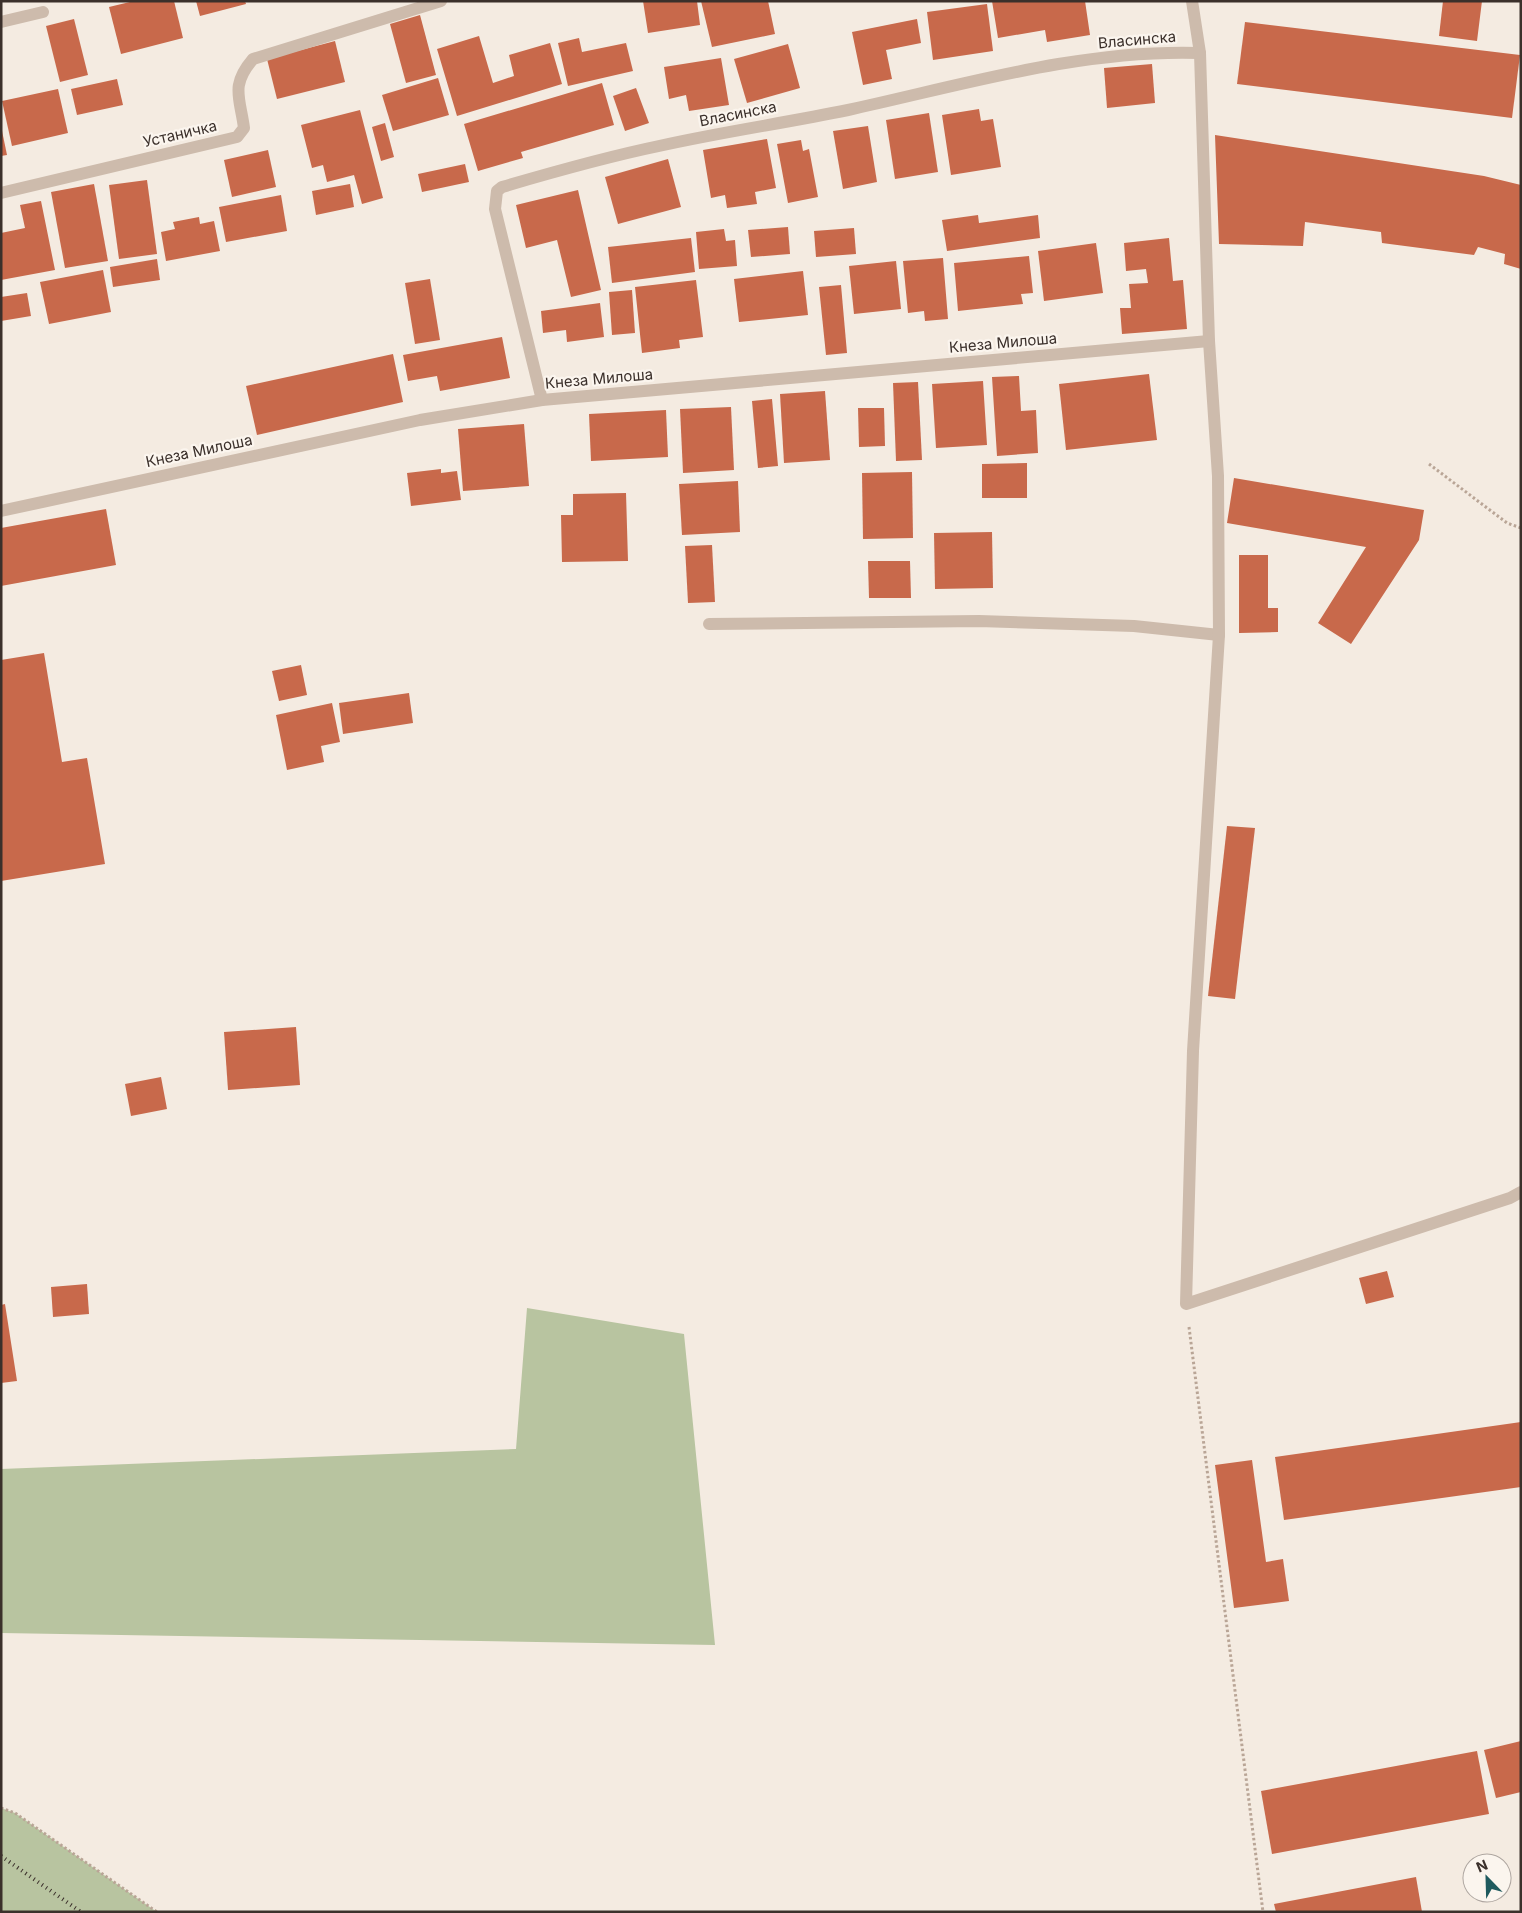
<svg xmlns="http://www.w3.org/2000/svg" width="1522" height="1913" font-family="Inter,sans-serif">
  <style>
    .green { fill: #b8c4a0 }
    .building { fill: #c8694b }
    .lines { fill: none; stroke-linecap: round; stroke-linejoin: round }
    .path { stroke: #b9a596; stroke-width: 3; stroke-dasharray: 2.5 2.5; stroke-linecap: butt }
    .lane { stroke: #cdbbac; stroke-width: 12 }
    .street { stroke: #cdbbac; stroke-width: 12 }
    .rail { stroke: #3b302b; stroke-width: 4; stroke-dasharray: 1 4; stroke-linecap: butt }
    .labels { text-anchor: middle; stroke-width: 4.5; stroke-linejoin: round; paint-order: stroke }
    .street-label { font-size: 15px; fill: #3b302b; stroke: #fbf5ee }
  </style>
  <rect width="100%" height="100%" fill="#f4ebe1"/>
  <g class="green">
    <polygon points="527,1308 684,1334 715,1645 1,1633 1,1469 516,1449"/>
    <polygon points="1,1808 15,1813 157,1912 1,1912"/>
  </g>
  <g class="building">
    <polygon points="134,1 174,1 183,38 121,54 109,7"/>
    <polygon points="196,1 245,1 246,4 200,16"/>
    <polygon points="643,1 697,1 700,25 648,33"/>
    <polygon points="701,1 768,1 775,34 712,47"/>
    <polygon points="992,1 1085,1 1090,35 1047,42 1045,30 998,38"/>
    <polygon points="1443,1 1482,1 1477,41 1439,36"/>
    <polygon points="987,4 993,51 933,60 927,12"/>
    <polygon points="420,15 436,75 406,83 390,24"/>
    <polygon points="74,19 88,75 60,82 46,26"/>
    <polygon points="917,19 921,43 886,50 892,79 863,85 852,32"/>
    <polygon points="1245,22 1520,55 1512,118 1237,84"/>
    <polygon points="479,36 493,83 514,76 509,55 550,43 562,84 457,116 437,49"/>
    <polygon points="579,38 582,52 626,43 633,71 568,86 558,43"/>
    <polygon points="335,41 345,82 277,99 267,59"/>
    <polygon points="788,44 800,88 747,103 734,59"/>
    <polygon points="721,58 729,105 689,111 686,95 669,99 664,67"/>
    <polygon points="1152,64 1155,103 1107,108 1104,68"/>
    <polygon points="438,78 449,115 393,131 382,95"/>
    <polygon points="117,79 123,105 77,115 71,89"/>
    <polygon points="602,83 614,125 521,152 523,158 478,171 464,124"/>
    <polygon points="636,88 649,123 625,131 613,96"/>
    <polygon points="58,89 68,133 12,146 2,101"/>
    <polygon points="979,109 981,121 993,119 1001,167 951,175 942,115"/>
    <polygon points="360,110 383,198 362,204 354,175 327,182 323,165 312,168 301,125"/>
    <polygon points="929,113 938,172 895,179 886,120"/>
    <polygon points="385,123 394,157 381,161 372,127"/>
    <polygon points="1,126 7,155 1,156"/>
    <polygon points="868,126 877,182 843,189 833,131"/>
    <polygon points="1215,135 1484,176 1521,185 1521,269 1504,264 1505,254 1478,247 1474,255 1382,243 1381,232 1305,222 1303,246 1219,244"/>
    <polygon points="767,139 776,188 755,192 757,204 727,208 725,195 711,198 703,150"/>
    <polygon points="801,140 803,151 809,149 818,197 788,203 777,144"/>
    <polygon points="268,150 276,187 232,197 224,160"/>
    <polygon points="668,159 681,207 618,224 605,177"/>
    <polygon points="465,164 469,182 422,192 418,174"/>
    <polygon points="147,180 157,254 119,259 109,185"/>
    <polygon points="94,184 108,261 65,268 51,192"/>
    <polygon points="350,184 354,207 316,215 312,191"/>
    <polygon points="578,190 601,290 571,297 557,240 526,248 516,205"/>
    <polygon points="281,195 287,231 226,242 219,207"/>
    <polygon points="41,201 55,270 1,280 1,233 25,228 20,205"/>
    <polygon points="978,215 979,223 1038,215 1040,238 947,251 942,220"/>
    <polygon points="199,217 200,224 214,221 220,251 166,261 161,232 175,229 173,222"/>
    <polygon points="788,227 790,254 751,257 748,230"/>
    <polygon points="854,228 856,254 816,257 814,231"/>
    <polygon points="724,229 726,241 735,240 737,266 699,269 696,232"/>
    <polygon points="691,238 695,272 612,283 608,247"/>
    <polygon points="1169,238 1173,281 1183,280 1187,329 1122,334 1120,308 1131,308 1129,284 1148,283 1146,269 1126,271 1124,243"/>
    <polygon points="1096,243 1103,293 1044,301 1038,251"/>
    <polygon points="1029,256 1033,293 1021,294 1023,304 958,311 954,263"/>
    <polygon points="943,258 948,319 925,321 924,311 908,313 903,261"/>
    <polygon points="157,259 160,280 113,287 110,267"/>
    <polygon points="896,261 901,309 854,314 849,266"/>
    <polygon points="103,270 111,312 49,324 40,282"/>
    <polygon points="803,271 808,315 739,322 734,279"/>
    <polygon points="430,279 440,340 415,344 405,283"/>
    <polygon points="696,280 703,337 679,340 680,348 642,353 635,287"/>
    <polygon points="841,285 847,353 826,355 819,287"/>
    <polygon points="632,290 635,333 612,335 609,292"/>
    <polygon points="27,293 31,316 1,321 1,297"/>
    <polygon points="600,303 604,337 567,342 566,330 543,333 541,311"/>
    <polygon points="502,337 510,378 440,391 437,376 408,381 403,355"/>
    <polygon points="393,354 403,402 257,435 246,386"/>
    <polygon points="1149,374 1157,440 1066,450 1059,384"/>
    <polygon points="1019,376 1021,411 1036,410 1038,453 997,456 992,377"/>
    <polygon points="983,381 987,445 936,448 932,384"/>
    <polygon points="918,382 922,460 896,461 893,383"/>
    <polygon points="825,391 830,460 784,463 780,394"/>
    <polygon points="772,399 778,466 758,468 752,401"/>
    <polygon points="731,407 734,470 683,473 680,409"/>
    <polygon points="858,408 884,408 885,446 859,447"/>
    <polygon points="666,410 668,457 591,461 589,414"/>
    <polygon points="524,424 529,486 463,491 458,429"/>
    <polygon points="1027,463 1027,498 982,498 982,464"/>
    <polygon points="441,469 441,473 457,471 461,500 411,506 407,473"/>
    <polygon points="912,472 913,538 863,539 862,473"/>
    <polygon points="1234,478 1424,510 1419,540 1351,644 1318,623 1366,547 1227,523"/>
    <polygon points="738,481 740,532 682,535 679,484"/>
    <polygon points="626,493 628,561 562,562 561,515 573,515 573,494"/>
    <polygon points="106,509 116,565 1,586 1,528"/>
    <polygon points="992,532 993,588 935,589 934,533"/>
    <polygon points="712,545 715,602 688,603 685,546"/>
    <polygon points="1239,555 1268,555 1268,608 1278,608 1278,632 1239,633"/>
    <polygon points="868,561 910,561 911,598 869,598"/>
    <polygon points="44,653 62,762 87,758 105,864 1,881 1,660"/>
    <polygon points="301,665 307,695 279,701 272,671"/>
    <polygon points="409,693 413,723 343,734 339,703"/>
    <polygon points="332,703 340,742 321,746 324,762 287,770 276,715"/>
    <polygon points="1227,826 1255,828 1235,999 1208,996"/>
    <polygon points="296,1027 300,1085 228,1090 224,1032"/>
    <polygon points="161,1077 167,1109 131,1116 125,1084"/>
    <polygon points="1387,1271 1394,1297 1366,1304 1359,1278"/>
    <polygon points="87,1284 89,1314 53,1317 51,1287"/>
    <polygon points="5,1304 17,1381 1,1383 1,1305"/>
    <polygon points="1521,1422 1521,1487 1284,1520 1275,1457"/>
    <polygon points="1252,1460 1266,1562 1283,1559 1289,1601 1234,1608 1215,1465"/>
    <polygon points="1521,1741 1521,1792 1496,1798 1484,1750"/>
    <polygon points="1477,1751 1489,1814 1272,1854 1261,1791"/>
    <polygon points="1416,1877 1422,1912 1276,1912 1274,1904"/>
  </g>
  <g class="lines">
    <g class="path">
      <polyline points="1429,464 1507,523 1521,528"/>
      <polyline points="1189,1327 1263,1912"/>
      <polyline points="1,1808 15,1813 157,1912"/>
    </g>
    <polyline class="lane" points="709,624 979,621 1134,626 1219,635"/>
    <g class="street">
      <polyline points="1192,1 1200,53 1209,341 1218,476 1219,635 1193,1051 1186,1304 1510,1198 1521,1192"/>
      <polyline points="1,22 43,12"/>
      <path d="M1 193 237 137 244 128C240 97 230 86 253 59L441 1"/>
      <path d="M542 400 495 209 497 191 502 187C553 172 606 157 659 146 721 132 785 123 848 110 963 85 1081 49 1200 53"/>
      <polyline points="1,511 420,420 542,400 1209,341"/>
    </g>
    <polyline class="rail" points="1,1856 81,1912"/>
  </g>
  <g class="labels">
    <g class="street-label">
      <text transform="translate(1137 40) rotate(-5)" y="5">Власинска</text>
      <text transform="translate(738 114) rotate(-11)" y="5">Власинска</text>
      <text transform="translate(180 134) rotate(-13)" y="5">Устаничка</text>
      <text transform="translate(1003 343) rotate(-5)" y="5">Кнеза Милоша</text>
      <text transform="translate(599 379) rotate(-5)" y="5">Кнеза Милоша</text>
      <text transform="translate(199 451) rotate(-12)" y="5">Кнеза Милоша</text>
    </g>
  </g>
  <rect width="1522" height="1913" fill="none" stroke="#3b302b" stroke-width="5"/>
  <g transform="translate(1487 1878) rotate(337)"><circle r="24" fill="#fbf5ee" stroke="#aea6a0"/>
  <path d="M0-4L9 19L0 12L-9 19Z" fill="#1f5a5e"/>
  <text y="-8" font-size="14" font-weight="bold" text-anchor="middle" fill="#3b302b">N</text>
  </g>
</svg>
